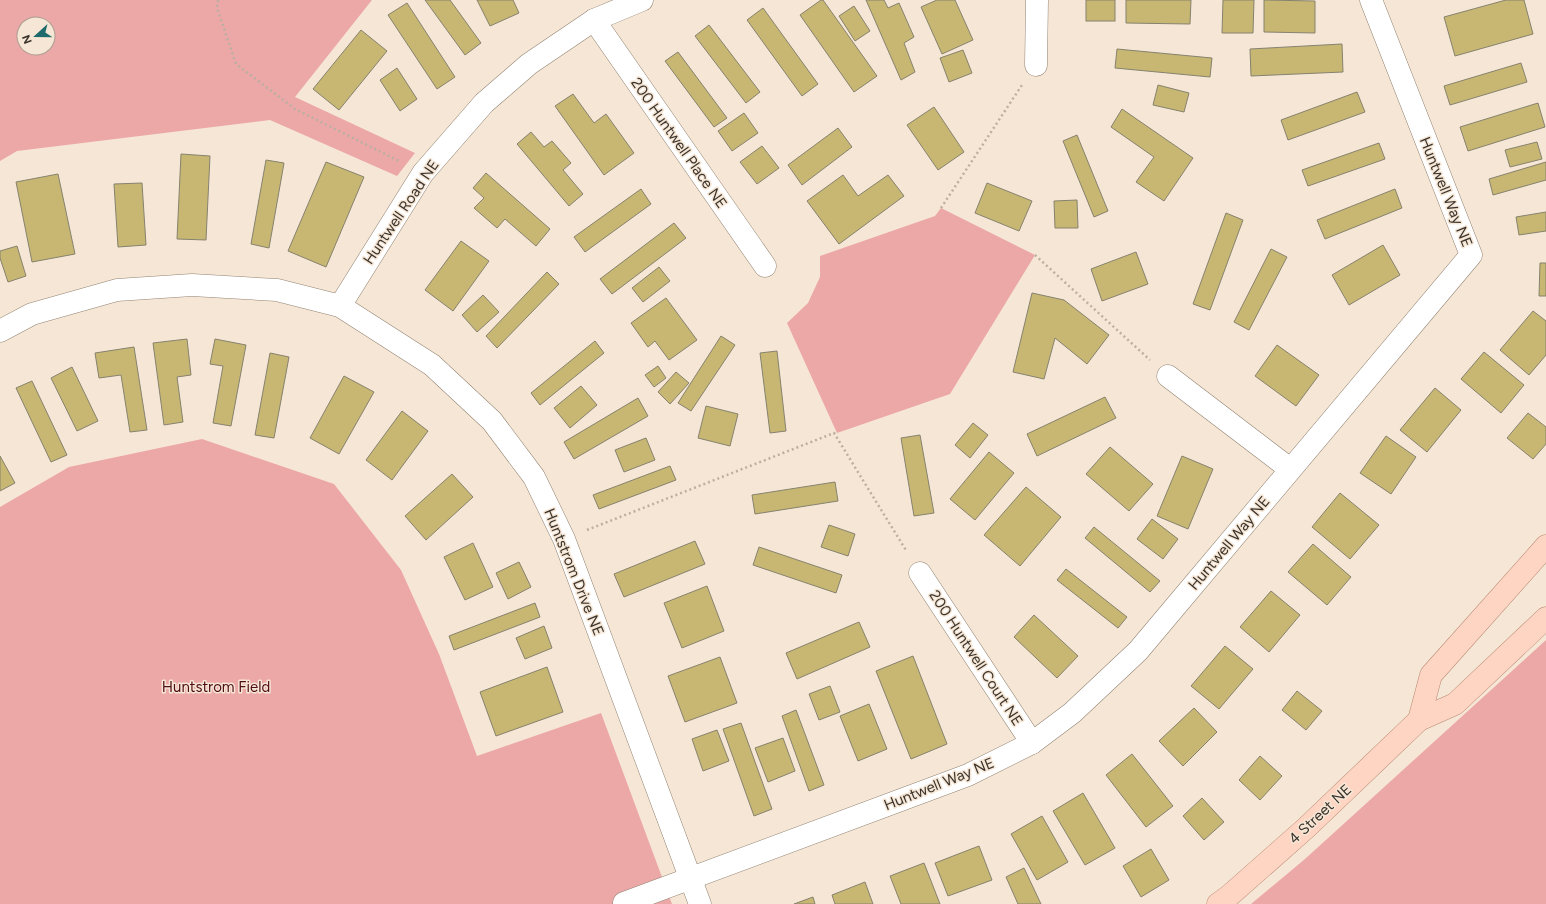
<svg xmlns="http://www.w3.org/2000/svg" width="1546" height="904" font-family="Figtree,sans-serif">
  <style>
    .green { fill: #eca7a7; fill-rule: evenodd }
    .building { fill: #c7b772; stroke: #86826e }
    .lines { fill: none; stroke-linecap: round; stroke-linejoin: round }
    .minor-casing { stroke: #928474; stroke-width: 23 }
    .major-casing { stroke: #b88a74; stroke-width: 23 }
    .path { stroke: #bcafa1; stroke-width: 2.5; stroke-dasharray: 2 3; stroke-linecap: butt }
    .minor { stroke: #fff; stroke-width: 22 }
    .major { stroke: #fed5c3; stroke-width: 22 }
    .labels { text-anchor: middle; stroke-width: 3; stroke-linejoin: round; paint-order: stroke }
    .street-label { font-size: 15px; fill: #39332c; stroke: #f6e6d5 }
    .park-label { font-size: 15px; fill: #4f0d16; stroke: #f6e6d5 }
  </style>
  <rect width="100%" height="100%" fill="#f6e6d5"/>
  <g class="green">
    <path d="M0 0H372L295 97 415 153 397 176 270 120 17 151 0 161ZM24 24H48V48H24Z"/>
    <polygon points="941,208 1035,255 950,394 837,433 787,323 808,303 820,277 820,256 935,216"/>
    <polygon points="202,439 334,484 401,570 439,654 477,756 601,713 672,904 0,904 0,507 69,467"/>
    <polygon points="1546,640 1546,904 1251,904 1305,859"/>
  </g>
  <g class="building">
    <polygon points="425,0 450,0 481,43 465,55"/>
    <polygon points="477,0 513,0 519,13 490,26"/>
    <polygon points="821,0 823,0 877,76 854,92 800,15"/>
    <polygon points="866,0 884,0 888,8 899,3 914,37 904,43 915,72 901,80"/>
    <polygon points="937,0 955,0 973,40 942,54 921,7"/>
    <rect x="1086" y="0" width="29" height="21"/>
    <polygon points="1126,0 1191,0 1190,24 1126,23"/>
    <polygon points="1223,0 1254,0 1253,33 1222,33"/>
    <polygon points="1264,0 1315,1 1315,33 1264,32"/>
    <polygon points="1506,0 1524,0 1533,34 1455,56 1444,17"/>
    <polygon points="407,3 455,77 437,89 388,15"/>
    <polygon points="854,6 870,31 855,41 839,16"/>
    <polygon points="763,8 818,84 802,96 747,20"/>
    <polygon points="709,25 760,92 746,103 695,36"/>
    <polygon points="361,30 387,51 339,110 313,89"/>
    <polygon points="1342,44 1343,72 1251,76 1250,49"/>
    <polygon points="1117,49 1212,58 1210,77 1115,68"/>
    <polygon points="963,50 972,73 949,82 940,58"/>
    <polygon points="678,52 727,118 714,127 665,61"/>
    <polygon points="1521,63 1527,82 1450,105 1444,86"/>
    <polygon points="397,68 417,99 400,111 380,80"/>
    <polygon points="1158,85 1189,93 1184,112 1153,105"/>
    <polygon points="1357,92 1365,112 1288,140 1281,120"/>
    <polygon points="573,94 594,123 606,114 634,153 604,175 555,106"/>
    <polygon points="1538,103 1545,127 1468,151 1460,127"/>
    <polygon points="934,107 964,152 938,170 907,125"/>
    <polygon points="1122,109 1193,158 1164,201 1136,182 1154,157 1111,127"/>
    <polygon points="744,113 758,133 732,151 718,131"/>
    <polygon points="838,128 852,147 802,185 788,165"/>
    <polygon points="531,132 544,147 552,141 571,163 563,170 583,194 569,206 517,144"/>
    <polygon points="1077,135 1108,211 1094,217 1063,141"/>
    <polygon points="1537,142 1542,159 1510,167 1505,150"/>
    <polygon points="1379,143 1385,159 1308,186 1302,170"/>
    <polygon points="762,146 779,168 757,184 740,162"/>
    <polygon points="181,154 210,156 206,240 177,239"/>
    <polygon points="266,160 284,163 269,248 251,244"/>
    <polygon points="326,162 364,177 326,267 288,251"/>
    <polygon points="1546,162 1546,180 1493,195 1489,179"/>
    <polygon points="486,173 550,229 536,246 505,219 497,228 474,208 484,198 473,188"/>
    <polygon points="58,174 75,254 32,262 16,182"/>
    <polygon points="843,175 858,196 888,175 904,196 839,244 807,201"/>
    <polygon points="142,183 146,245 118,247 114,184"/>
    <polygon points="987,183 1032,201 1019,231 975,213"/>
    <polygon points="641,189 651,204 585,252 574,237"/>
    <polygon points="1395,189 1402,208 1325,239 1317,220"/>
    <polygon points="1077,200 1078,228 1055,228 1054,201"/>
    <polygon points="1546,212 1546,231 1519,235 1516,217"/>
    <polygon points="1226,213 1243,220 1210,310 1193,304"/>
    <polygon points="674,223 686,238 612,294 600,279"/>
    <polygon points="461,241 489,261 453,311 425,290"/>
    <polygon points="1383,245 1400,275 1349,305 1332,275"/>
    <polygon points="17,246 26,276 8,282 0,258 0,251"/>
    <polygon points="1271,249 1287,257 1249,330 1234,322"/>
    <polygon points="1136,252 1148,284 1102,301 1091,269"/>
    <polygon points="1540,263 1546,263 1546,296 1539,296"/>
    <polygon points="659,267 670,281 643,302 632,288"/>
    <polygon points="547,272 559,284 497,348 486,336"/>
    <polygon points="1032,293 1064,300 1109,335 1087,364 1055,338 1044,379 1013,372"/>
    <polygon points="483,295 499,312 477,332 462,315"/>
    <polygon points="666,298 697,340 669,360 655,341 648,347 631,323"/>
    <polygon points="1533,311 1546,321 1546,355 1529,375 1500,350"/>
    <polygon points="721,336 735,345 691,411 678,403"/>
    <polygon points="187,339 191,375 177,377 183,422 164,425 153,343"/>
    <polygon points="215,339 246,345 231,426 213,423 223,366 210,364"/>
    <polygon points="595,341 604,353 540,405 531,393"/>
    <polygon points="1277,345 1319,375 1296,406 1255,376"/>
    <polygon points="134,347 147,430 130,432 121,375 99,378 95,353"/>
    <polygon points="777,351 786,431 770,433 760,353"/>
    <polygon points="1484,352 1524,385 1501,413 1461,379"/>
    <polygon points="270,353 289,357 274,438 255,435"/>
    <polygon points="658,366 666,378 654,387 645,375"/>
    <polygon points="72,367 98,421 77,431 51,378"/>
    <polygon points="676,372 689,383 670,404 658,392"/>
    <polygon points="344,376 374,392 339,454 310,438"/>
    <polygon points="32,381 67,455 51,462 16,388"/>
    <polygon points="581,386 597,405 570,428 554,408"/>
    <polygon points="1435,388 1461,410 1427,452 1400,430"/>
    <polygon points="1105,397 1116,418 1037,456 1027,434"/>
    <polygon points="638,398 648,416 574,459 564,442"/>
    <polygon points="706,406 738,414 730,446 698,438"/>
    <polygon points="402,411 428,431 392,480 366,460"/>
    <polygon points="1528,413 1546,427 1546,444 1533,459 1507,438"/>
    <polygon points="973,423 988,435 970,458 955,445"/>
    <polygon points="920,435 934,513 914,516 901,438"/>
    <polygon points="1386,436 1416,457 1391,494 1360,473"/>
    <polygon points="646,438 655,460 624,472 615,450"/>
    <polygon points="1110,447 1153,484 1129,511 1086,474"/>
    <polygon points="989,452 1014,473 975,520 950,499"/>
    <polygon points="0,456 15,483 0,491"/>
    <polygon points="1182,456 1213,469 1188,529 1157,516"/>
    <polygon points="670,466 676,480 599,509 593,495"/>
    <polygon points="452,474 473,497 426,540 405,516"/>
    <polygon points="835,482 838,501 755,514 752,495"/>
    <polygon points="1026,487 1061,517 1020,566 984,535"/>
    <polygon points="1340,493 1379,525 1350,559 1312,527"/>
    <polygon points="1152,519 1178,539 1163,559 1137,539"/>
    <polygon points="829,525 855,534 848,556 821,547"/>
    <polygon points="1094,527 1160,581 1150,592 1085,538"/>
    <polygon points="695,541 705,564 624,597 614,574"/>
    <polygon points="473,543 493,587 465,600 444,557"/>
    <polygon points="1313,544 1351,577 1327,605 1288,572"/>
    <polygon points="759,547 842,575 836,593 753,565"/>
    <polygon points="519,562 531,587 508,599 496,573"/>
    <polygon points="1066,569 1127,617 1118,628 1057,580"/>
    <polygon points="707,586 724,631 682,648 664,603"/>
    <polygon points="1271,591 1300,615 1269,652 1240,627"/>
    <polygon points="535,603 540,617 454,650 449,636"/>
    <polygon points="1034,615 1078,656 1057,678 1014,637"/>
    <polygon points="859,622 870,647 797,679 786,653"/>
    <polygon points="544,626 552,648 525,659 516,638"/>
    <polygon points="1225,646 1253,669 1219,709 1191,686"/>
    <polygon points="913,656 947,744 911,759 876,671"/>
    <polygon points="720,657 737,703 685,722 668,676"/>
    <polygon points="547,667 563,712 496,736 480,692"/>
    <polygon points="830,686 840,712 819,720 809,694"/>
    <polygon points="1297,691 1322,711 1306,730 1282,710"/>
    <polygon points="869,704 887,749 858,761 840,716"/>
    <polygon points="1194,708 1217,732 1183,766 1159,741"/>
    <polygon points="796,710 824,785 809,791 782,716"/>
    <polygon points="741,723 772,809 754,816 723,729"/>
    <polygon points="717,730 729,761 703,771 692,739"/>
    <polygon points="783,738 795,771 768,782 755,748"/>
    <polygon points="1132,754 1173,806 1146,827 1106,775"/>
    <polygon points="1260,756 1282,776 1260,800 1239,780"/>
    <polygon points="1083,793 1115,848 1085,865 1053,811"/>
    <polygon points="1202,798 1224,822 1204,840 1183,816"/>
    <polygon points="1042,816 1068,862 1037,880 1011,834"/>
    <polygon points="979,846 992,880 948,896 935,863"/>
    <polygon points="1151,849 1169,880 1141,897 1123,866"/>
    <polygon points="924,863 940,904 901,904 890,876"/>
    <polygon points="1024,868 1041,904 1018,904 1006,877"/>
    <polygon points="865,882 873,904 835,904 832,895"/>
    <polygon points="813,897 815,904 794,904"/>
  </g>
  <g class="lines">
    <g class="minor-casing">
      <g id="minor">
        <polyline points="594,20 765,266"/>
        <polyline points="1036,65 1037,0"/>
        <polyline points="340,306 423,173 484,103 529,64 594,20 642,0"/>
        <polyline points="0,331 32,314 117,290 192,285 277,290 340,306 432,365 492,421 534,477 564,539 700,904"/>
        <polyline points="1168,376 1290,469"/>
        <polyline points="920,573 1032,743"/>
        <polyline points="624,903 968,775 1032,743 1072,713 1138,651 1471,255 1371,0"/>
      </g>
    </g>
    <g class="major-casing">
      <g id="major">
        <polyline points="1419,720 1431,675 1546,546"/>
        <polyline points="1218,904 1229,896 1306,828 1419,720 1455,704 1546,618"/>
      </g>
    </g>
    <g class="path">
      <polyline points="218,0 217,8 236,64 295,109 401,162"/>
      <polyline points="941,208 1022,85"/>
      <polyline points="1035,255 1150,360"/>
      <polyline points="587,530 834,433 907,552"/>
    </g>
    <use href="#minor" class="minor"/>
    <use href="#major" class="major"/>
  </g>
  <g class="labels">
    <g class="street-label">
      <text transform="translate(679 143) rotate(55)" y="5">200 Huntwell Place NE</text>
      <text transform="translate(1446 192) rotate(68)" y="5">Huntwell Way NE</text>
      <text transform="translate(401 212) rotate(-56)" y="5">Huntwell Road NE</text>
      <text transform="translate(1229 543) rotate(-50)" y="5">Huntwell Way NE</text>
      <text transform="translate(574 572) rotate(68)" y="5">Huntstrom Drive NE</text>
      <text transform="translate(976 658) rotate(57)" y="5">200 Huntwell Court NE</text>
      <text transform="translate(939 784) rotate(-22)" y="5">Huntwell Way NE</text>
      <text transform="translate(1320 814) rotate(-43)" y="5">4 Street NE</text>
    </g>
    <g class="park-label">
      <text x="216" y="692">Huntstrom Field</text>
    </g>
  </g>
  <g transform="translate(36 36) rotate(249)"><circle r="19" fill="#f6e6d5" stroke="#aa9e91"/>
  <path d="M0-3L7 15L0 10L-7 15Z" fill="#1e6b6e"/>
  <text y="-6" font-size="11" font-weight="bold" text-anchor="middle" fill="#39332c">N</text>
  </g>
</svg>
